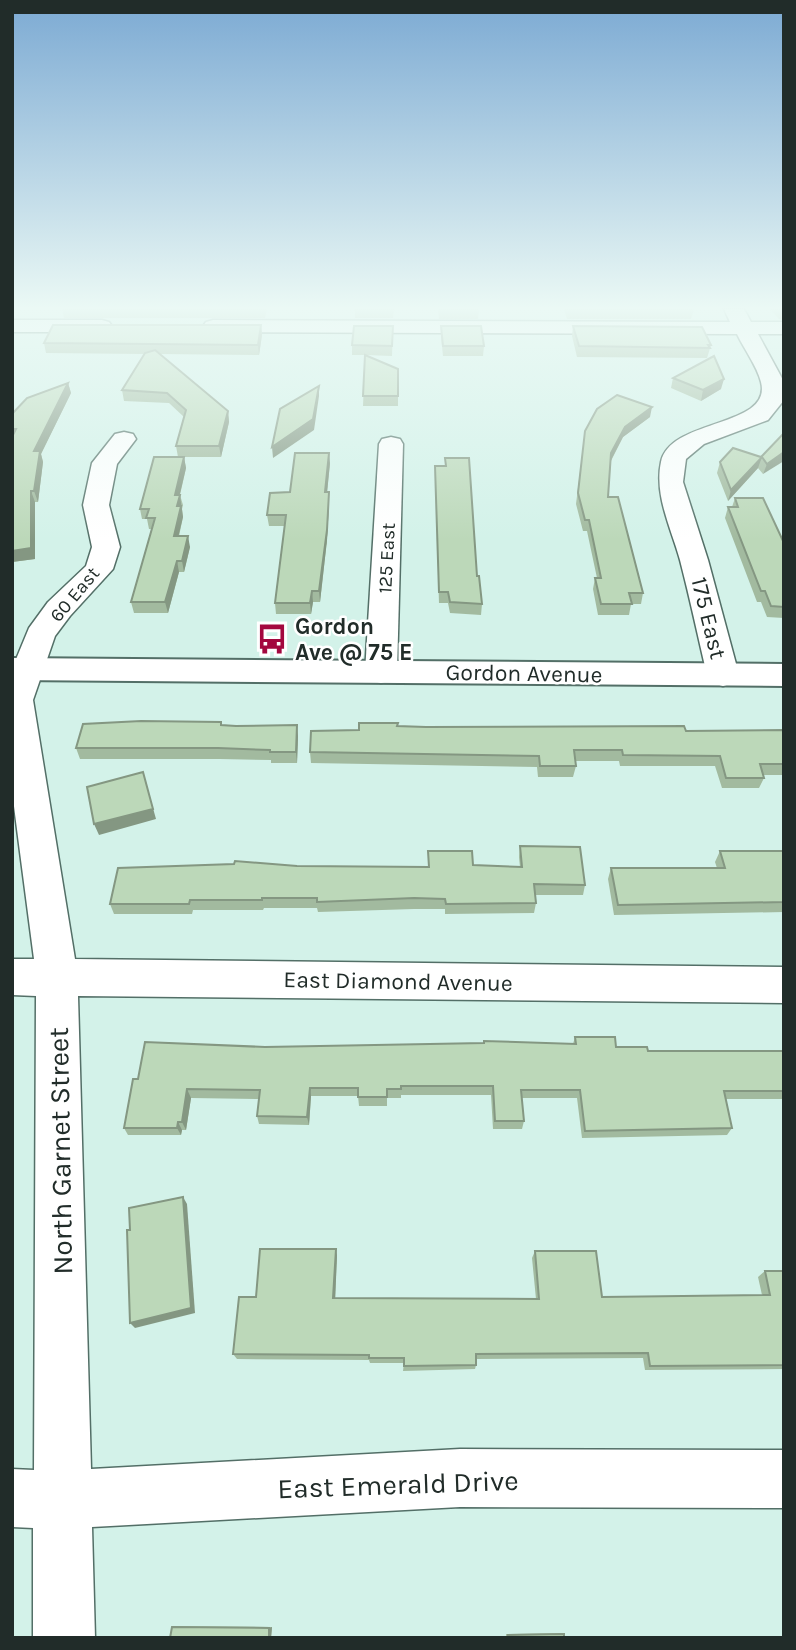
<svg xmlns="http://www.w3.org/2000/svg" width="796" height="1650" font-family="Karla,sans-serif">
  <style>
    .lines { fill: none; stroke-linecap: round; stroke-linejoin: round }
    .minor-casing { stroke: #536f67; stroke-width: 3 }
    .major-casing { stroke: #536f67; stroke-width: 4 }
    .minor { fill: #fff; fill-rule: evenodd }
    .major { fill: #fff; fill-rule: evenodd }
    .wall { fill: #a2ba9f }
    .shaded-wall { fill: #849782 }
    .building { fill: #bcd8b9; stroke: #849782; stroke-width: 2 }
    .labels { text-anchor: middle; stroke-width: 5; stroke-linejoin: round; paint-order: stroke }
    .far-street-label { font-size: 19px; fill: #212c29; stroke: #fff }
    .street-label { font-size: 23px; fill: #212c29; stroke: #fff }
    .poi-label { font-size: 23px; font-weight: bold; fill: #212c29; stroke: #fff; text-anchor: start }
    .near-street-label { font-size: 28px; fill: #212c29; stroke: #fff }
  </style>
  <rect width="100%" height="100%" fill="#d3f2e9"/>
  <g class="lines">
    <g class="minor-casing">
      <g id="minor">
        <path d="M724 309H744L751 322H784V334H758L784 382V400L768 420 704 444 686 459 683 482 708 560 739 675 734 683 723 686 712 683 707 675C698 637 690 598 680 560 671 528 654 495 661 462 670 418 773 428 761 382 757 366 744 349 737 334L213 332 206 330 203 326 206 322 213 320 730 322Z"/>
        <polygon points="12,320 102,320 109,322 112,326 109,330 102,332 12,332"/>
        <polygon points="124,432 133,434 136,439 117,464 109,505 120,547 113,569 70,616 55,636 33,700 75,959 784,967 784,1003 78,996 91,1469 460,1449 784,1450 784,1508 460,1507 92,1527 95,1638 33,1638 33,1528 12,1527 12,1469 34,1470 36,996 12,995 12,959 34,959 12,791 12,669 29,628 48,602 86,566 92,547 83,505 92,463 115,434"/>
        <polygon points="391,437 400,439 403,444 397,672 392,680 381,683 370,680 365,672 379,444 382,439"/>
      </g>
    </g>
    <g class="major-casing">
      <polygon id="major" points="12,658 784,664 784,686 12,680"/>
    </g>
    <use href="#minor" class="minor"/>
    <use href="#major" class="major"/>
  </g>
  <g class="wall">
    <polygon points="62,309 267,309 265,318 64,318"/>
    <polygon points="355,309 394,309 393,318 355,318"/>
    <polygon points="438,309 479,309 478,319 439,319"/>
    <polygon points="564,309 694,309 691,319 567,319"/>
    <polygon points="770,309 784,309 784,320 779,319"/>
    <polygon points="261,325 262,335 259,355 160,354 228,411 229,422 221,457 178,457 176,446 184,417 169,403 124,401 122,390 145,354 46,353 44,343"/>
    <polygon points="393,326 392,356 366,355 398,369 398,406 363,406 365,355 352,355 352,345"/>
    <polygon points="441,326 484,346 483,356 443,356 441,336"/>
    <polygon points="573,326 711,345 707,358 577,357 572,336"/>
    <polygon points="673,378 721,389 701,401 671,388"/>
    <polygon points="68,383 71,393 41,454 43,462 38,502 35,502 35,559 12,562 12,414"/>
    <polygon points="650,417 623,437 611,461 608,497 643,593 641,604 631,604 629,615 598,615 593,589 595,578 597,578 587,531 583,531 576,504 585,431"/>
    <polygon points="784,433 763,474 758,468 728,501 717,473 720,462 761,457"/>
    <polygon points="184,457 186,468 180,495 183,505 182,509 183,517 179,536 190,547 184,572 179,572 168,613 134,613 131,602 152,529 149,529 147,519 142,519 140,509"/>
    <polygon points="445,458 477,576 482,604 481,615 450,613 448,603 439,603 435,466 445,466"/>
    <polygon points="330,463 327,492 329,503 327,540 320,602 313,602 311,614 276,614 275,603 285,526 269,526 267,515 290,492"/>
    <polygon points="735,498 784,543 784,618 767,617 761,602 757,602 725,518 728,507 732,507"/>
    <polygon points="222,725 298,736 297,763 271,763 271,760 220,759 80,759 76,748"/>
    <polygon points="398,726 686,731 784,730 784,775 763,775 764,778 759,788 722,788 715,766 620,766 619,761 575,761 576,766 573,777 538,777 537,767 311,763 310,752 359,730"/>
    <polygon points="520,846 585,885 583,895 535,895 536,903 534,913 445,914 445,909 414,909 318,912 317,908 264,908 263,910 193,910 192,914 114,914 110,904 297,866 428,867 428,851 473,865 520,867 519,857"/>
    <polygon points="720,851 784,851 784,912 614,915 608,879 611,868 717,868 715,862"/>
    <polygon points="575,1037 616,1047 648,1051 784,1051 784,1099 726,1099 732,1128 727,1135 582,1138 577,1098 522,1098 524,1121 522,1129 493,1129 491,1095 401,1095 401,1098 387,1098 387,1106 359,1106 358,1096 311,1096 309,1125 259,1124 257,1116 259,1099 191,1098 186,1130 182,1130 181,1135 128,1135 124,1128 138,1079 265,1047 573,1044"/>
    <polygon points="535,1251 602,1297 762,1295 758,1277 765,1271 784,1271 784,1369 645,1370 643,1358 476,1359 476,1365 475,1369 403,1371 404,1363 370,1363 369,1360 237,1359 233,1354 256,1297 337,1255 335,1298 536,1299 532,1258"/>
    <polygon points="177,1626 272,1627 271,1638 172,1627"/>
    <polygon points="560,1633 564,1634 564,1638 506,1638 506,1634"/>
  </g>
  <g class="shaded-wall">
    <polygon points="261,325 262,335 259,355 258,345"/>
    <polygon points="724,379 721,389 701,401 703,390"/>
    <polygon points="68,383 71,393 41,454 43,462 38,502 34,491 34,451"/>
    <polygon points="319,386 319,396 314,430 273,458 272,447"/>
    <polygon points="652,407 650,417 623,437 609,464 611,453 625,427"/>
    <polygon points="228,411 229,422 221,457 219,446"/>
    <polygon points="784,452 784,461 763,474 767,464"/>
    <polygon points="329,453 330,463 326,503 325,492"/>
    <polygon points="184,457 186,468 177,506 175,495"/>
    <polygon points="762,457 758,468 728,501 731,490"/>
    <polygon points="31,491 35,502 35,559 12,562 12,551"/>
    <polygon points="329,492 329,503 327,540 320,602 319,591"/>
    <polygon points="180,495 183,517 176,546 174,536 177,506"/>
    <polygon points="188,536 190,547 184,572 182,561"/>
    <polygon points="177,561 179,572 168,613 165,602"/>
    <polygon points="312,591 313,602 311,614 310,603"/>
    <polygon points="297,725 298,736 297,763 296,752"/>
    <polygon points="143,772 156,819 99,835 94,824"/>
    <polygon points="310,1088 311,1096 309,1125 307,1117"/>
    <polygon points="187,1089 191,1098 186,1130 182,1122"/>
    <polygon points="178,1122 182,1130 181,1135 177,1128"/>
    <polygon points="183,1197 187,1204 195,1313 135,1328 130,1323"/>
    <polygon points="336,1249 337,1255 335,1303 333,1298"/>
    <polygon points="272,1627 271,1638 269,1638 269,1628"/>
  </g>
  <g class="building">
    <polygon points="53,325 261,325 258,345 44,343"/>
    <polygon points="354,326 393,326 392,346 352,345"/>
    <polygon points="441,326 481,326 484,346 443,346"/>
    <polygon points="573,326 702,327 711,345 708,345 710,348 579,346"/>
    <polygon points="155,350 228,411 219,446 176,446 186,410 167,393 122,390 145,353"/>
    <polygon points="365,355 398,369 398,396 363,396"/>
    <polygon points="714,356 724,379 703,390 673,378"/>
    <polygon points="68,383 34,451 40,451 34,491 31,491 31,548 12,551 12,437 16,429 12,429 12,414 27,398"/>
    <polygon points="319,386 313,419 272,447 280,409"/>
    <polygon points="617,395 652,407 625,427 611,453 608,497 618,497 643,593 629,593 632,604 601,604 595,578 601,578 589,520 585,520 578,493 585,431 597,409"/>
    <polygon points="784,433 784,452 767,464 762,457 731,490 720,462 733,448 761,457"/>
    <polygon points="295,453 329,453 325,492 329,492 327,530 319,591 312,591 310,603 275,603 286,515 267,515 270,493 290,492"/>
    <polygon points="154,457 184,457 175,495 180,495 177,506 181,506 174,536 188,536 182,561 177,561 165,602 131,602 155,518 146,518 149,509 140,509"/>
    <polygon points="445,458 469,458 477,576 479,576 482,604 450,602 448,592 439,592 435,466 446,466"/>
    <polygon points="735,498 763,498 784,543 784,607 771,606 765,591 761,591 728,507 738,507"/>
    <polygon points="141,721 221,722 221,725 236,726 297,725 296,752 270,752 270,750 218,748 76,748 83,724"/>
    <polygon points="359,723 398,723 397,726 426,727 684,726 686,731 784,730 784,764 760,764 764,778 726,778 720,756 623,755 622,750 574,750 576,766 540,766 539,756 310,752 311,731 359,730"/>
    <polygon points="143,772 153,809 94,824 87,787"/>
    <polygon points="520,846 580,847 585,885 534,884 536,903 446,904 445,899 414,898 317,902 317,898 262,898 262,900 190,900 189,904 110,904 118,868 234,864 235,861 297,866 429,867 428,851 472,851 473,865 522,867"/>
    <polygon points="720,851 784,851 784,902 618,905 611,868 725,868"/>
    <polygon points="575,1037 615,1037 616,1047 647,1047 648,1051 784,1051 784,1091 724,1091 732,1128 585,1131 580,1090 521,1090 524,1121 495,1121 493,1086 401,1086 401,1089 387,1089 387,1097 358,1097 358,1088 310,1088 307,1117 257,1116 260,1090 187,1089 182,1122 178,1122 177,1128 124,1128 133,1079 138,1079 145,1042 265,1047 484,1043 484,1041 576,1044"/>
    <polygon points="183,1197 191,1308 130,1323 127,1230 130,1230 129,1208"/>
    <polygon points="260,1249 336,1249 333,1298 539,1299 535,1251 596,1251 602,1297 770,1295 765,1271 784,1271 784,1365 650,1366 648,1353 476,1354 476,1365 404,1366 404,1358 369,1358 369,1355 233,1354 239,1297 256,1297"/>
    <polygon points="172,1627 269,1628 269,1638 170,1638"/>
    <polygon points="564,1634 564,1638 508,1638 508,1635"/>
  </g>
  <linearGradient id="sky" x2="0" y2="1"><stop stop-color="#7caad3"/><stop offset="0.57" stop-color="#ebf9f5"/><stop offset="1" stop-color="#ebf9f5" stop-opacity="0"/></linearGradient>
  <rect width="796" height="540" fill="url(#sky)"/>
  <defs>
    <g id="bus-bare" transform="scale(2.415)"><path d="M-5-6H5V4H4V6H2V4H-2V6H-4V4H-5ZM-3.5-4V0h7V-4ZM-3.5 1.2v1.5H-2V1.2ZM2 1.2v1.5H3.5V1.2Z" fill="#a3083f" stroke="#fff" stroke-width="2.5" paint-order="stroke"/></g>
  </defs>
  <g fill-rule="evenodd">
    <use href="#bus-bare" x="272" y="639"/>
  </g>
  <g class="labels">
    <g class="far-street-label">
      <text transform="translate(386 558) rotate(-87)" y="7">125 East</text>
      <text transform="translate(74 594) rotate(-50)" y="7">60 East</text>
    </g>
    <g class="street-label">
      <text transform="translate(709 618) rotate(76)" y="8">175 East</text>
      <text transform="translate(524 673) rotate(1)" y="8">Gordon Avenue</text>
      <text transform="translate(398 981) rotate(1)" y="8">East Diamond Avenue</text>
    </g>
    <g class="poi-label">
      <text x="295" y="634">Gordon<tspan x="295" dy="26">Ave @ 75 E</tspan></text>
    </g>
    <g class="near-street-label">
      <text transform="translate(60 1151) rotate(-91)" y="10">North Garnet Street</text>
      <text transform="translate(398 1484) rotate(-2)" y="10">East Emerald Drive</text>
    </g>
  </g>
  <rect width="796" height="1650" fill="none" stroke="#212c29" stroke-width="28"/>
</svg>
